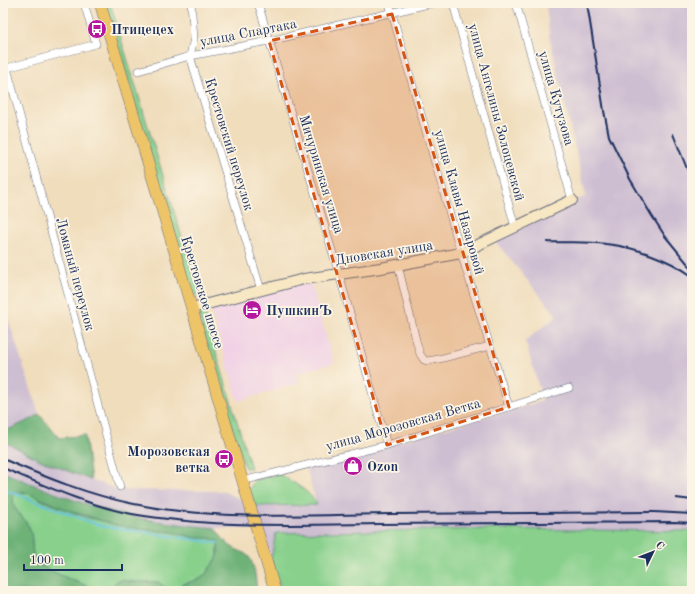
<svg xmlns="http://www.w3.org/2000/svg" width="695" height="594" font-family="'Old Standard TT',serif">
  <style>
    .built { fill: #f0d0e5 }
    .industrial { fill: #cebed2 }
    .green { fill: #88d08c; stroke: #528075 }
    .forest { fill: #6eb278; stroke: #44706b }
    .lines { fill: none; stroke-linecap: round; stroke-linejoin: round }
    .stream { stroke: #64c2e2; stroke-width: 2 }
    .street-casing { stroke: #666c7f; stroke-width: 8 }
    .secondary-casing { stroke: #666c7f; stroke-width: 12 }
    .primary-casing { stroke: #666c7f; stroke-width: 12 }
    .street { stroke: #fff; stroke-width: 7 }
    .secondary { stroke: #f8e7c3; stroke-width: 10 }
    .primary { stroke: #eec469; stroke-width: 11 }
    .rail { stroke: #1b2f5e; stroke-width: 2 }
    .marked { fill: #d45514; fill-opacity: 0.2; stroke: #d45514; stroke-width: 3; stroke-dasharray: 8 5; stroke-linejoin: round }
    .labels { text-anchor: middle; stroke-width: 3.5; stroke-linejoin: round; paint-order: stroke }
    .poi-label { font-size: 14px; font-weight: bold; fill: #1b2f5e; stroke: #fcf5e5; text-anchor: start }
    .street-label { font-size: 14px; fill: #1b2f5e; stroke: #fcf5e5 }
  </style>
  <rect width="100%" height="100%" fill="#fcf5e5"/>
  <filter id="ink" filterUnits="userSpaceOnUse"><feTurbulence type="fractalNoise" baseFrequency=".025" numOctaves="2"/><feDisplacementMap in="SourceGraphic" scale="8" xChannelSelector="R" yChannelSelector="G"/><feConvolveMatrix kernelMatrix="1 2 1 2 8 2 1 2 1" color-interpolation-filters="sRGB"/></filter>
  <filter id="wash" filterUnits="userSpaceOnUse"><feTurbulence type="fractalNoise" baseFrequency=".012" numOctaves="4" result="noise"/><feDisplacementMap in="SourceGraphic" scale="16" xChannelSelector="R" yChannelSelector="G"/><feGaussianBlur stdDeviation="0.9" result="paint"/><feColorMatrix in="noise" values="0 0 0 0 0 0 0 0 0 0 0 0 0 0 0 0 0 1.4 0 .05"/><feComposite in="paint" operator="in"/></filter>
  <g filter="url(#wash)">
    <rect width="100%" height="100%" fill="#f0ddbc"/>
    <polygon class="built" points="310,281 334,363 298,373 299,383 238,401 211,309"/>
    <g class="industrial">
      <polygon points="546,3 692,3 692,531 483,529 276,533 271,559 264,530 215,528 171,524 133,517 98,508 34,485 3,472 3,441 40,460 91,480 120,490 223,491 255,506 317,505 306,468 543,401 525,341 557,316 495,241 586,196 549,35"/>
      <polygon points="3,303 39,414 34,418 3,432"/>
    </g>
    <g class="green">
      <polygon points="105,3 110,3 200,296 193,295"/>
      <polygon points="198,310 204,312 251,468 245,468 203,332"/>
      <path d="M279 474C290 480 314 494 317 505L255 506 249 489 255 480Z"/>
      <path d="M19 492 32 494 43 501 85 517 139 529 171 532 218 540V556L205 575 200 579 181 585 173 590 166 589 159 582H133L123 580 117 581 108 590 101 591C88 586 41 570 35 559 30 551 34 537 29 527 22 515 11 510 13 495Z"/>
      <polygon points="483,529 692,531 692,591 281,591 271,559 276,533"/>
    </g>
    <g class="forest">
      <polygon points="39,414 59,438 85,435 91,480 40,460 3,441 3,432 34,418"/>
      <path d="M3 472C34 485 65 498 98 508 136 520 176 524 215 528 220 535 225 543 232 547 238 551 245 552 249 557 255 565 256 581 257 591H103L108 590 117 581 123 580 133 582H159L166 589 173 590 181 585 200 579 205 575 218 556V541L209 538H196L171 532 139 529 115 525 67 510 25 492H19L13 495C11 509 22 515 29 527 34 537 30 550 35 559 41 570 88 586 101 591H3Z"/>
    </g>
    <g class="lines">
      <polyline class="stream" points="3,489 101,526 218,543"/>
    </g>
  </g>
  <g filter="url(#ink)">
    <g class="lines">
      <g class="street-casing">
        <g id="street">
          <polyline points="191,3 194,38 190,56 261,290"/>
          <polyline points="258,3 339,274 387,445"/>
          <polyline points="389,3 461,253 509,407"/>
          <polyline points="453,3 515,227"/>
          <polyline points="516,3 572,200"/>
          <polyline points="7,68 120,487"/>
          <polyline points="3,69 96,44 84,3"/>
          <polyline points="138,71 190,56 269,41 433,3"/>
          <polyline points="398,265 416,340 420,354 424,360 427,361 439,359 490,346"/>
          <polyline points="242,481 387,445 569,388"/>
        </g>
      </g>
      <g class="secondary-casing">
        <polyline id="secondary" points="192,308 304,279 381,268 461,253 572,200"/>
      </g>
      <g class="primary-casing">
        <polyline id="primary" points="100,3 197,326 275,591"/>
      </g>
      <use href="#street" class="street"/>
      <use href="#secondary" class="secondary"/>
      <use href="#primary" class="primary"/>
      <g class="rail">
        <polyline points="587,3 604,111 609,136 630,179 652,216 665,236 692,269"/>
        <polyline points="673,134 692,181"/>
        <path d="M547 242C566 243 587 241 606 244 635 247 669 259 692 276"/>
        <path d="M3 459C45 477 89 495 134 504 218 521 307 515 392 514 480 513 567 513 654 512L692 514"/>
        <path d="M3 468C43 485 89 506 132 514 213 528 296 525 378 524 477 523 576 522 675 522L692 523"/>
        <polyline points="676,498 692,500"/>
      </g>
    </g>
  </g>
  <path class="marked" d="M392 14 509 407 387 445 269 41Z"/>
  <defs>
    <g id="bus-disc" transform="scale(1)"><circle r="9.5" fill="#b5179e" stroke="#fcf5e5"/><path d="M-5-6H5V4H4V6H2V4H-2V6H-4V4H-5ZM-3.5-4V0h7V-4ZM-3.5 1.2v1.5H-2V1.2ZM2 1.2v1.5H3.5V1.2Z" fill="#fff"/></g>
    <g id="hotel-disc" transform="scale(1)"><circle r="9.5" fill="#b5179e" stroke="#fcf5e5"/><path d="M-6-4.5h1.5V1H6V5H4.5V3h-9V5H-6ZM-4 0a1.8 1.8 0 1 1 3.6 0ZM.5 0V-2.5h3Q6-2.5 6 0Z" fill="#fff"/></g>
    <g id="shop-disc" transform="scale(1)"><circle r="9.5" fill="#b5179e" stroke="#fcf5e5"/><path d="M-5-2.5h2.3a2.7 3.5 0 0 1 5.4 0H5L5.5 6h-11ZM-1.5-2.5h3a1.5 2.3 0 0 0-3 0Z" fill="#fff"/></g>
  </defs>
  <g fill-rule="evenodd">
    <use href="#bus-disc" x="97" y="29"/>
    <use href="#hotel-disc" x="252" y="310"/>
    <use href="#bus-disc" x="224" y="459"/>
    <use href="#shop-disc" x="353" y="466"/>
  </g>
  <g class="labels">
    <g class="poi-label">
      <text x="111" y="34">Птицецех</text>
      <text x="266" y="315">ПушкинЪ</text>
      <text x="210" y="456" text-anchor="end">Морозовская<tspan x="210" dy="16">ветка</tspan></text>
      <text x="367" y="471">Ozon</text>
    </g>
    <g class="street-label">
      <text transform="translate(248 32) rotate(-11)" y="5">улица Спартака</text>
      <text transform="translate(557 98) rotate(74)" y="5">улица Кутузова</text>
      <text transform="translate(497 112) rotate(75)" y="5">улица Ангелины Золоцевской</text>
      <text transform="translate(230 144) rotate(73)" y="5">Крестовский переулок</text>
      <text transform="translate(322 174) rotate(73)" y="5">Мичуринская улица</text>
      <text transform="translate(460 202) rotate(74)" y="5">улица Клавы Назаровой</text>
      <text transform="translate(384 252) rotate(-9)" y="5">Дновская улица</text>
      <text transform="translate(76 274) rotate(75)" y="5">Ломаный переулок</text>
      <text transform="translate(203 292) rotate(73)" y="5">Крестовское шоссе</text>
      <text transform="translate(403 424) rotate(-16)" y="5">улица Морозовская Ветка</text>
    </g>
  </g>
  <rect width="695" height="594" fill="none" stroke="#fcf5e5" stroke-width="16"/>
  <g transform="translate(653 552) rotate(47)" stroke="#fcf5e5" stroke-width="3" paint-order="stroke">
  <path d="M0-3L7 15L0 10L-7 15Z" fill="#1b2f5e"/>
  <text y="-6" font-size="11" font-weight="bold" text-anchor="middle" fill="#1b2f5e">С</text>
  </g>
  <path d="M24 564v6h98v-6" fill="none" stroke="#1b2f5e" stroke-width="2"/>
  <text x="30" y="564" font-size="12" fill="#1b2f5e" stroke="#fcf5e5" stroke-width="3" paint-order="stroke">100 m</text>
</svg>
